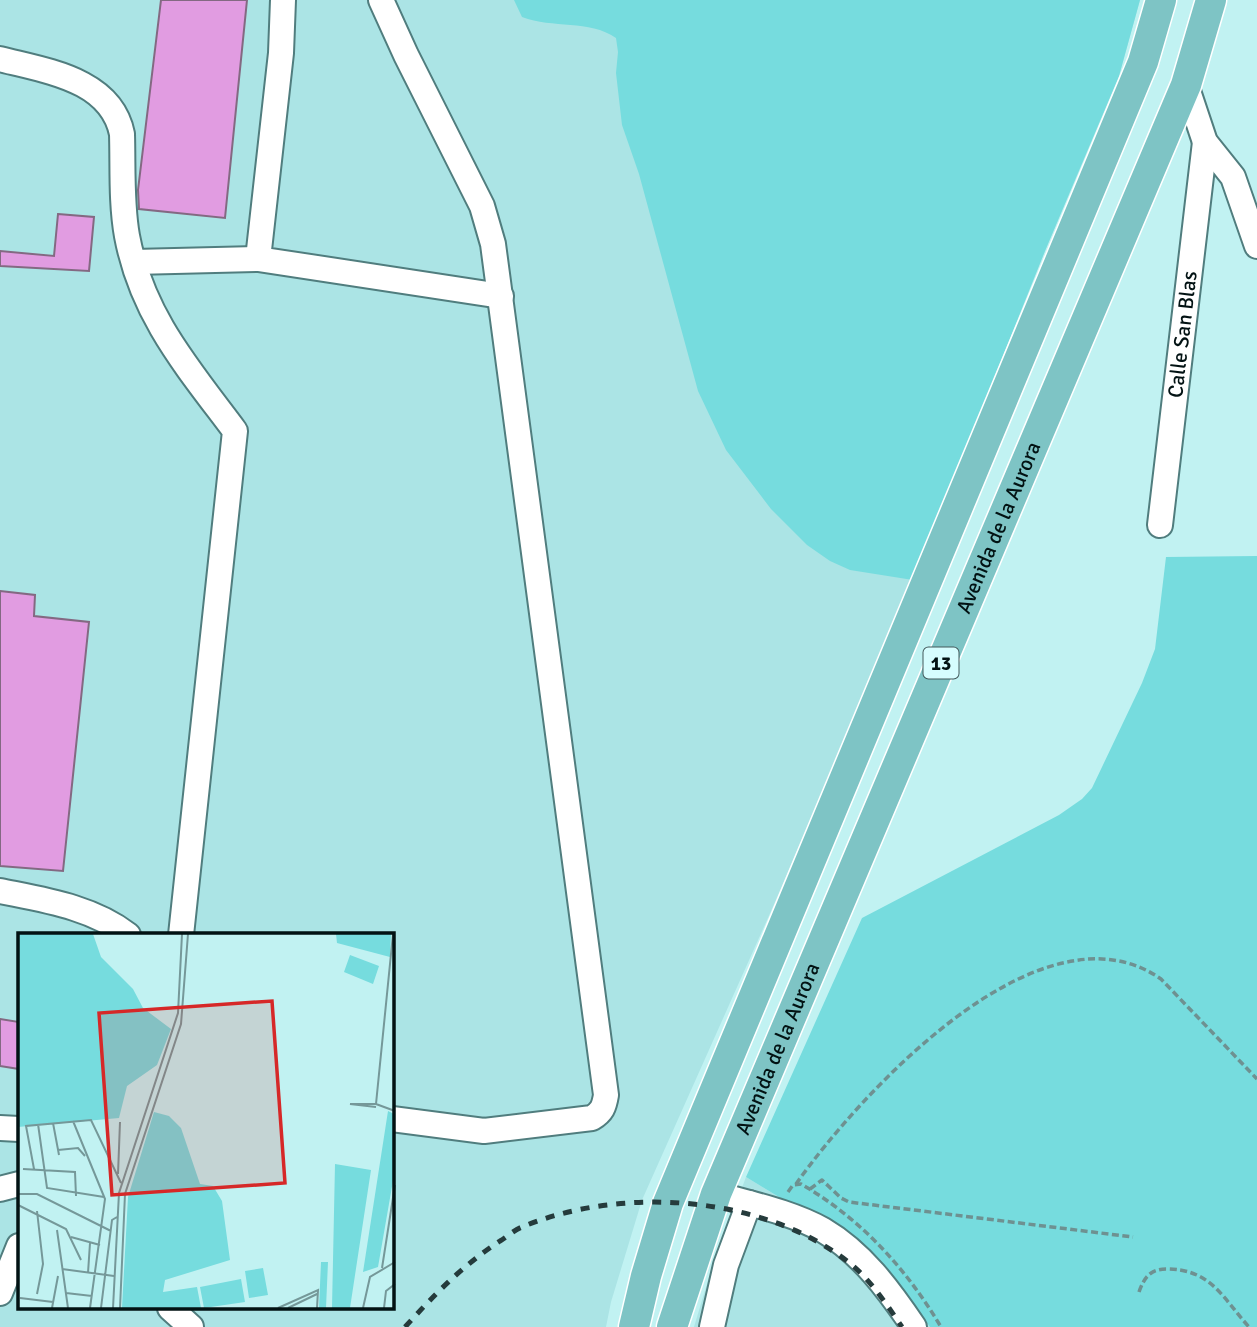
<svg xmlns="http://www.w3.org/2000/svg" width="1257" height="1327" font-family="Signika,sans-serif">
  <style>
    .built { fill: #abe4e5; fill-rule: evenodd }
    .green { fill: #76dcde }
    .building { fill: #e19ce1; stroke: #836982; stroke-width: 2 }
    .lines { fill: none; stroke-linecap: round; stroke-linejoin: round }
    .minor-casing { stroke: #507d7e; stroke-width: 28 }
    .major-casing { stroke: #fff; stroke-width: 33 }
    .path { stroke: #6e9191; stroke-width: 3.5; stroke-dasharray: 7 3.5; stroke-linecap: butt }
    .minor { stroke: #fff; stroke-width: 24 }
    .major { stroke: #7ec4c5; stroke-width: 30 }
    .rail { stroke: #253b3c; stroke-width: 5; stroke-dasharray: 9 9; stroke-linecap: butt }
    .labels { text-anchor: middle; stroke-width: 7; stroke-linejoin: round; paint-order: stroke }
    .shield { fill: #d6fdfe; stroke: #42585a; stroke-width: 2 }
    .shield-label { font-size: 19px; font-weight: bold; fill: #021213 }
    .street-label { font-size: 21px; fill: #021213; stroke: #d6fdfe }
    .inset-road { fill: none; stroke: #759899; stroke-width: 2 }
    .view { fill: #d62828; fill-opacity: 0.15; stroke: #d62828; stroke-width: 3.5 }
    .inset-edge { fill: none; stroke: #021213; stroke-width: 3.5 }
  </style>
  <rect width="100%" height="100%" fill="#c1f2f2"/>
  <g class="built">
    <path d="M0 0H1140L1119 76 1045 251 904 601 775 902 642 1200 611 1302 606 1327H0ZM19 935H392V1308H19Z"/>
    <polygon points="746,1177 807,1214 910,1301 930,1327 694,1327 712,1267"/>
  </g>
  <g class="green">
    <path d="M514 0H1140L1119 76 1045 251 913 580 850 570 830 561 807 545 771 509 726 450 698 391 639 174 622 125 616 73 618 52 616 38C589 19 553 29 522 17Z"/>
    <polygon points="1257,556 1257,1327 930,1327 910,1301 807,1214 746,1177 862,918 1059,815 1082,799 1092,788 1142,683 1155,649 1166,557"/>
  </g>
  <g class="building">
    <polygon points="161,0 247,0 225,218 139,209 138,190"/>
    <polygon points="58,214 94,217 89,271 0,266 0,251 54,256"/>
    <polygon points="0,591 35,595 34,616 89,622 63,871 0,866"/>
    <polygon points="0,1019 19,1022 19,1069 0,1066"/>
  </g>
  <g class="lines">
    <g class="minor-casing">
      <g id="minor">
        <polyline points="283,0 281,53 258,259 501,296"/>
        <path d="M381 0 406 55 482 206 493 244 606 1095C604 1107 602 1112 592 1118L484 1131 392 1119"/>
        <path d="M0 59C46 71 111 79 122 134 123 167 121 203 127 236 142 316 188 368 235 431L181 935"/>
        <polyline points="1186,85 1205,142 1233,177 1257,246"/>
        <polyline points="134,262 258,259"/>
        <path id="s1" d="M1160 525 1205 142"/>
        <path d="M0 891C44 900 92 907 128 935"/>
        <polyline points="0,1128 19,1129"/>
        <polyline points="0,1189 19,1184"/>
        <path d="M716 1194C751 1204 791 1212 823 1230 862 1253 889 1290 914 1327"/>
        <polyline points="0,1293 19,1246"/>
        <polyline points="170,1308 191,1327"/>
        <polyline points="712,1327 726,1265 749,1203"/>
      </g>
    </g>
    <g class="major-casing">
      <g id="major">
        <polyline points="634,1327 646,1276 668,1203 1143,62 1161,0"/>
        <path id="s2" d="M672 1327 716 1194 1186 85 1211 0"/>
      </g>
    </g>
    <g class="path">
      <path d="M796 1184C859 1095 1041 895 1161 979L1257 1079"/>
      <polyline points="810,1189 822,1180 841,1198 849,1202 1133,1237"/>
      <path d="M788 1192 793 1185 801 1184C860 1218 906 1268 941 1327"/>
      <path d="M1139 1292C1144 1278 1150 1269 1166 1269 1211 1269 1222 1297 1249 1327"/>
    </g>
    <use href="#minor" class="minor"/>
    <use href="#major" class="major"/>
    <path class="rail" d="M405 1327C434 1295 463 1265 500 1241 507 1237 514 1230 522 1227 623 1185 766 1195 852 1265 872 1282 887 1305 902 1327"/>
  </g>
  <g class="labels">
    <rect class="shield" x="923.5" y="647.5" width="35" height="31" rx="5"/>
    <g class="shield-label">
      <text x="941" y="670">13</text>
    </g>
    <g class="street-label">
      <text dy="7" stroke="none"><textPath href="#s1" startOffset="192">Calle San Blas</textPath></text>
      <text dy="7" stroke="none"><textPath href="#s2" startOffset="864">Avenida de la Aurora</textPath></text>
      <text dy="7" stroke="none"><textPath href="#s2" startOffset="298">Avenida de la Aurora</textPath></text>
    </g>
  </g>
  <g transform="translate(18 933)">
    <rect width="376" height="376" fill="#c1f2f2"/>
    <path d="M0 1H75L83 24 115 56 125 75 153 96 139 132 109 153 101 185 0 194ZM318 1H373L372 24 319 10ZM332 22 361 33 355 51 326 39ZM136 179 151 183 163 195 182 251 195 253 204 268 212 327 147 347 145 359 179 354 183 375H104L110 264ZM317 231 353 237 332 375H314ZM245 335 250 362 231 365 227 338ZM223 346 227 369 186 375 182 354Z" fill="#76dcde"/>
    <path d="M370 178 376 181V242L360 334 345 339ZM303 329H310L308 375H301Z" fill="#76dcde"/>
    <path class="inset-road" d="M375 1 358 171 377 178M358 174 332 171H358M55 188 87 266 72 375M35 190 41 222M20 191 29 255 86 264M40 217 60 215 67 223M5 236 57 239 58 263M16 236 8 193 73 187 103 250M100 241 102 189M0 261H19L93 298M0 272 48 296 63 327M19 278 25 331 19 361M39 297 50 375M53 304 82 312M364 335 377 252M44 336 96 343M70 340 72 310M48 360 74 363M2 365 35 369M34 375 40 343M83 375 94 287 99 284M95 375 101 260 160 80 164 1M102 375 107 261 163 91 170 1M260 375 300 357 299 375M270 375 299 361M345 375 352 344 377 329M366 375 368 358 377 351"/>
    <path class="view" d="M254 68 267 250 94 262 81 80Z"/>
    <rect width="376" height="376" class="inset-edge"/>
  </g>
</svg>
